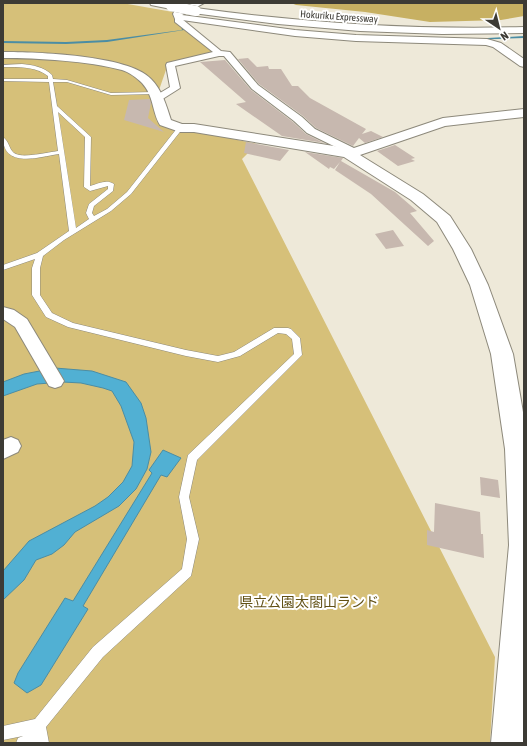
<svg xmlns="http://www.w3.org/2000/svg" width="527" height="746" font-family="'Asap Condensed','Noto Sans JP',sans-serif">
  <style>
    .green { fill: #d6c079 }
    .forest { fill: #c7b062 }
    .water { fill: #51b0d3; stroke: #4b8da4 }
    .lines { fill: none; stroke-linecap: round; stroke-linejoin: round }
    .stream { fill: #4b8da4; fill-rule: evenodd }
    .building { fill: #c7b8af }
    .lane-casing { stroke: #8d897b; stroke-width: 1 }
    .street-casing { stroke: #8d897b; stroke-width: 2 }
    .secondary-casing { stroke: #8d897b; stroke-width: 2 }
    .highway-casing { stroke: #8d897b; stroke-width: 2 }
    .lane { fill: #fff; fill-rule: evenodd }
    .street { fill: #fff; fill-rule: evenodd }
    .secondary { fill: #fff; fill-rule: evenodd }
    .highway { fill: #fff; fill-rule: evenodd }
    .highway-bridge-casing { stroke: #8d897b; stroke-width: 10; stroke-linecap: butt }
    .highway-bridge { stroke: #fff; stroke-width: 10 }
    .labels { text-anchor: middle; stroke-width: 4; stroke-linejoin: round; paint-order: stroke }
    .far-street-label { font-size: 10px; fill: #3d3b35; stroke: #fff }
    .near-park-label { font-size: 14px; fill: #625115; stroke: #fff }
  </style>
  <rect width="100%" height="100%" fill="#eee9d9"/>
  <polygon class="green" points="3,3 122,3 173,12 174,19 213,53 168,64 158,93 153,97 157,122 180,128 257,144 242,159 495,657 490,743 3,743"/>
  <polygon class="forest" points="291,3 524,3 524,16 501,20 430,22 365,12 296,5"/>
  <g class="water">
    <polygon points="55,368 92,371 126,382 141,403 146,418 151,452 147,469 136,489 119,506 75,532 64,545 52,554 36,560 24,580 3,600 3,571 29,541 95,506 108,497 123,482 132,466 134,442 121,406 112,391 103,388 81,383 63,382 37,384 3,396 3,382 24,374"/>
    <polygon points="163,450 181,458 167,477 161,475 83,606 88,609 41,685 27,693 14,683 18,673 65,598 73,601 152,473 149,470"/>
  </g>
  <g class="lines">
    <g class="stream">
      <polygon points="181,21 182,22 184,30 107,42 66,44 3,43 3,41 66,42 107,40 182,30 180,22"/>
      <polygon points="524,36 524,38 471,40 470,39"/>
    </g>
  </g>
  <g class="building">
    <polygon points="248,58 257,67 268,66 269,69 281,69 292,86 298,86 310,98 366,129 362,134 371,131 383,137 365,143 359,138 353,146 316,128 303,116 259,84 238,59"/>
    <polygon points="225,60 251,90 293,122 306,134 324,143 282,136 236,104 246,102 200,62"/>
    <polygon points="150,99 151,103 148,118 164,132 124,120 129,100"/>
    <polygon points="246,142 289,150 280,161 244,153"/>
    <polygon points="395,145 415,158 411,159 415,161 398,166 377,151"/>
    <polygon points="305,152 343,158 341,161 395,192 417,211 410,213 434,241 428,246 371,194 335,170 340,162 334,169 330,167 329,169"/>
    <polygon points="393,230 404,246 386,249 375,234"/>
    <polygon points="480,477 498,480 500,498 481,495"/>
    <polygon points="435,503 480,512 481,534 483,534 484,558 427,545 427,530 434,532"/>
  </g>
  <g class="lines">
    <g class="lane-casing">
      <path id="lane" d="M22 64C33 65 44 67 52 75L53 79 67 80 111 93 154 92 156 93 154 94 111 95 67 82H53L57 106 91 137 90 186C98 184 106 179 114 184L113 191 94 206 92 213 94 216 107 209 127 192 178 127 183 128 131 194 111 211 64 240 43 256 40 268V295L52 313 73 323 186 350 218 356 234 352 274 328H288L291 329 300 338 302 355 197 460 189 497 199 539 191 576 103 657 46 727 49 743H16L18 738 23 736 3 740V726L35 719 93 647 182 569 187 539 179 497 188 455 294 354 292 339 286 334 278 333 240 356 218 362 186 356 68 327 46 317 32 295V268L35 259 3 270V265L37 253 69 231 59 154C39 157 3 169 3 137 9 141 9 149 14 153 21 159 49 152 58 151L49 82 3 81V79H48V76C35 66 18 67 3 67V65ZM58 112 85 137 84 187 90 191 108 186V189L89 204 86 213 89 219 76 228Z"/>
    </g>
    <g class="street-casing">
      <g id="street">
        <polygon points="175,15 181,15 182,19 221,51 230,52 258,85 302,117 315,129 358,150 360,152 358,154 350,154 307,133 294,121 252,89 224,56 219,56 175,66 180,88 161,100 155,100 153,98 155,96 170,87 166,65 167,63 213,52 175,22"/>
        <polygon points="3,307 14,310 27,319 64,381 61,386 55,388 49,386 15,327 3,319"/>
        <polygon points="11,437 18,440 21,446 18,452 3,459 3,440"/>
      </g>
    </g>
    <g class="secondary-casing">
      <g id="secondary">
        <polygon points="193,3 204,3 182,15 295,30 356,35 487,39 501,43 524,59 524,67 520,66 493,47 486,45 356,41 295,36 175,19 173,14 174,12"/>
        <path d="M3 52C36 52 129 55 151 79 162 90 166 105 171 120L182 124H194L334 146 348 150 443 118 524 109V117L445 126 360 155 423 194 450 216 471 249 488 285 513 354 524 418V743H491L509 545 505 449 491 354 470 285 453 249 437 222 411 200 344 157 194 132H180L160 125C152 112 154 96 142 83 137 78 129 72 122 70 88 61 38 58 3 58Z"/>
      </g>
    </g>
    <g class="highway-casing">
      <g id="highway">
        <polygon points="150,3 169,3 175,6 171,9 151,5"/>
        <path d="M196 8C305 23 414 30 524 27V33L442 34 360 31 278 24 193 13 192 11 193 9Z"/>
      </g>
    </g>
    <use href="#lane" class="lane"/>
    <use href="#street" class="street"/>
    <use href="#secondary" class="secondary"/>
    <use href="#highway" class="highway"/>
    <g class="highway-bridge-casing">
      <polyline id="highway-bridge" points="171,6 196,11"/>
    </g>
    <use href="#highway-bridge" class="highway-bridge"/>
  </g>
  <g class="labels">
    <g class="far-street-label">
      <text transform="translate(339 16) rotate(4)" y="4">Hokuriku Expressway</text>
    </g>
    <g class="near-park-label">
      <text x="309" y="607">県立公園太閤山ランド</text>
    </g>
  </g>
  <rect width="527" height="746" fill="none" stroke="#3d3b35" stroke-width="8"/>
  <g transform="translate(499 28) rotate(145)" stroke="#ffffff" stroke-width="3" paint-order="stroke">
  <path d="M0-3L7 15L0 10L-7 15Z" fill="#3d3b35"/>
  <text y="-6" font-size="11" font-weight="bold" text-anchor="middle" fill="#3d3b35">N</text>
  </g>
</svg>
